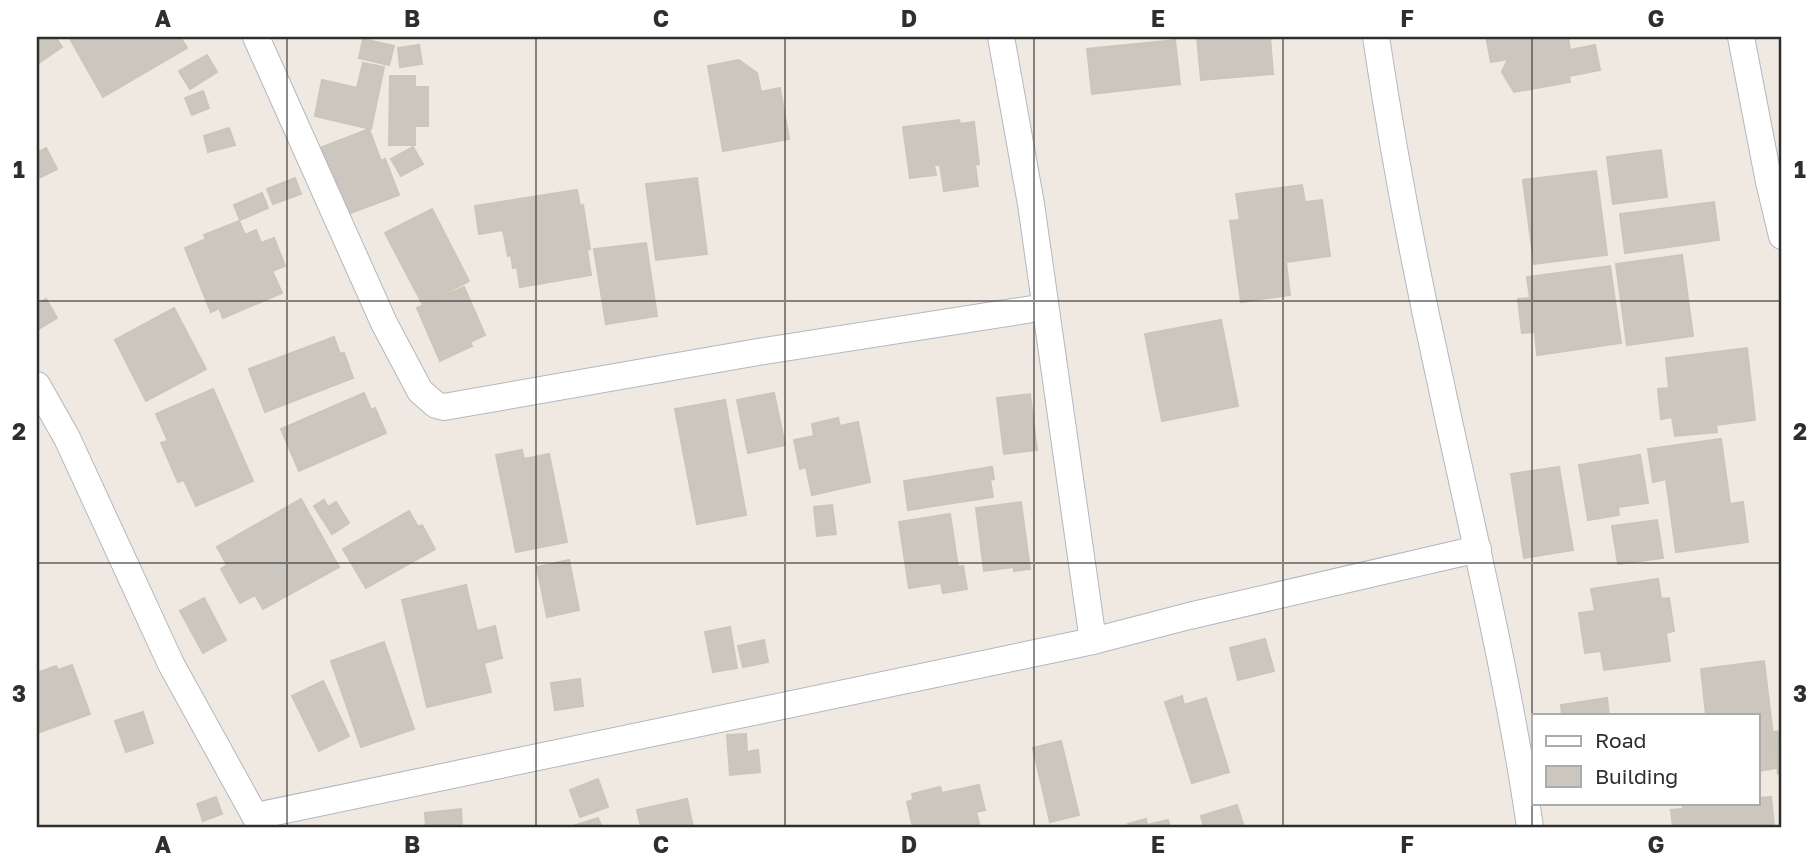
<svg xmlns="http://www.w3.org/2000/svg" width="1819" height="864" font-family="'Golos Text',sans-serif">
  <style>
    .building { fill: #cbc7bf; stroke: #cbc5ba; stroke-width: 2 }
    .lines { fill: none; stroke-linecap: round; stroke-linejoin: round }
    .minor-casing { stroke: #b4b7c1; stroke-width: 28 }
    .minor { stroke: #fff; stroke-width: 26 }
    .grid { fill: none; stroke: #2e2e2e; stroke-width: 2; stroke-opacity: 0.55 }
    .neatline { fill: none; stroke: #2e2e2e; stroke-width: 2.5 }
    .grid-label { font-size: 23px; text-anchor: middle; font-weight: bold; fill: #2e2e2e }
  </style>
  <rect width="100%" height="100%" fill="#efe9e1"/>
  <g class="building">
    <polygon points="37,37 55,37 62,47 37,64"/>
    <polygon points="69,37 180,37 187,48 103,97"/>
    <polygon points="1197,37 1270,37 1273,74 1201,80"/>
    <polygon points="1486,37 1568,37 1570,50 1595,45 1600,70 1569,76 1570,82 1514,92 1502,72 1508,59 1491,62"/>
    <polygon points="363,39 394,46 389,65 359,58"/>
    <polygon points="1175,40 1180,84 1092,94 1087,49"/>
    <polygon points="419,45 422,64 400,67 398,48"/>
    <polygon points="207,55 217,72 190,89 179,71"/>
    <polygon points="739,60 757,73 761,92 780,88 789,139 723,151 708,66"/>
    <polygon points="363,63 384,67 371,129 315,116 322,80 357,88"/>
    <polygon points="390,76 415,76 415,87 428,87 428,126 415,126 415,145 389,145"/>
    <polygon points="203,91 209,108 192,115 185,98"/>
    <polygon points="959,120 960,124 974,122 979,164 975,165 978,186 944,191 940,165 934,165 936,175 910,178 903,127"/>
    <polygon points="229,128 235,145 208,152 204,136"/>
    <polygon points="369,129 381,161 385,159 399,195 348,214 333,173 326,175 317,149"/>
    <polygon points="413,147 423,164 401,176 391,159"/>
    <polygon points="46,148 57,169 37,179 37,153"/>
    <polygon points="1661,150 1667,197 1613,204 1607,157"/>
    <polygon points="1596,171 1607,255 1534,264 1523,180"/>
    <polygon points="295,178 301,194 273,204 267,189"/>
    <polygon points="697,178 707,254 656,260 646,184"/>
    <polygon points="1302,185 1305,202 1322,200 1330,256 1286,262 1290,295 1241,302 1230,221 1240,220 1236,194"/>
    <polygon points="577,190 580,206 583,205 590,249 587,250 591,275 520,287 517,267 513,268 511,255 508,256 503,230 479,234 475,206"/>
    <polygon points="262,193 268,208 240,220 234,205"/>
    <polygon points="1714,202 1719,240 1625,253 1620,214"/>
    <polygon points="432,209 469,281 423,305 385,233"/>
    <polygon points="239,221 245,235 256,230 261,243 274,238 285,266 272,271 282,293 223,318 219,308 211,312 185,248 206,239 204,235"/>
    <polygon points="646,243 657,316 606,324 594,249"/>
    <polygon points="1682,255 1693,336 1627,345 1616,264"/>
    <polygon points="1610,266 1621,343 1537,355 1535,332 1522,333 1518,299 1530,298 1527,277"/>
    <polygon points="464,287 485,335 470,342 472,346 440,361 417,308"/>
    <polygon points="46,299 57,318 37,330 37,304"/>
    <polygon points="174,308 206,369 146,401 115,340"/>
    <polygon points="1221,320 1238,406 1162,421 1145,334"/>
    <polygon points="334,337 340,354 344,353 353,378 265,412 249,369"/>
    <polygon points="1747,348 1755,420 1716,425 1717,432 1675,436 1672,417 1661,419 1658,389 1669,388 1666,358"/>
    <polygon points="213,389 253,481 196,506 184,480 178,482 161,443 168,441 156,414"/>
    <polygon points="364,393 371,410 375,408 386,433 299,471 281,429"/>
    <polygon points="774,393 785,445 748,453 737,400"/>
    <polygon points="1030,394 1037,450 1004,454 997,398"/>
    <polygon points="725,400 746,515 697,524 675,409"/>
    <polygon points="838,418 840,426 858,422 870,482 812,495 806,467 800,469 794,440 814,436 812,424"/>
    <polygon points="1721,439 1730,504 1743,502 1748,542 1676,552 1666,479 1653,482 1648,449"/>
    <polygon points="522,450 524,459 549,454 567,542 516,552 496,455"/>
    <polygon points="1640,455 1648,503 1618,507 1619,515 1588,520 1579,465"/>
    <polygon points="992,467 994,479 990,480 993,497 908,510 904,481"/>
    <polygon points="1559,467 1573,550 1524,558 1511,474"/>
    <polygon points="301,499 339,567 263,609 255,595 240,603 221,569 227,565 217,547"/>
    <polygon points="324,500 328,507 336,502 349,523 332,534 314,506"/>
    <polygon points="1021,502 1030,569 1014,571 1014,567 984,571 976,508"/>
    <polygon points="832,505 836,534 817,536 814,507"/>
    <polygon points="409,511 418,527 422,525 435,549 366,588 343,549"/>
    <polygon points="950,514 958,567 963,566 967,589 943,593 941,583 909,588 899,522"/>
    <polygon points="1657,520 1663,558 1618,564 1612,526"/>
    <polygon points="569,560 579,610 547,617 537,567"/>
    <polygon points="1658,579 1661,599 1669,598 1674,631 1666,633 1670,661 1604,670 1601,651 1585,653 1579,613 1595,611 1591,589"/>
    <polygon points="466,585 477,631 495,626 502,658 484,663 491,692 427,707 402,600"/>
    <polygon points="204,598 226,640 203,653 180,611"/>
    <polygon points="730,627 737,668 713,672 705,632"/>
    <polygon points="1265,639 1274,671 1238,680 1230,648"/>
    <polygon points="764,640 768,662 743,667 738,646"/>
    <polygon points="384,642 414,729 361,747 331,661"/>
    <polygon points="1764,661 1777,768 1758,771 1758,715 1706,715 1701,669"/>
    <polygon points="72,665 90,714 37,733 37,673 56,666 58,670"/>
    <polygon points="580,679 583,706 555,710 551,683"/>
    <polygon points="323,681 349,736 319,751 292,696"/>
    <polygon points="1182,696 1184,705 1206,698 1229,772 1192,783 1165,702"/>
    <polygon points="1607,698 1609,715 1562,715 1561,705"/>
    <polygon points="143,712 153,743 126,752 115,721"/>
    <polygon points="1782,731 1782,774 1778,774 1773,732"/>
    <polygon points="746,734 747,752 758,750 760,772 730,775 727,735"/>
    <polygon points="1061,741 1079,815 1050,822 1033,748"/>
    <polygon points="598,779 608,807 580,817 570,790"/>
    <polygon points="979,785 985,810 976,812 980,827 913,827 907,802 913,800 912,794 940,787 942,793"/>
    <polygon points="216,797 222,814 203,821 197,804"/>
    <polygon points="1771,797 1774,825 1749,827 1673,827 1671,810 1683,809 1683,803 1758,803 1758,798"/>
    <polygon points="687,799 693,827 641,827 637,810"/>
    <polygon points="1237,805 1244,827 1204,827 1201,816"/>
    <polygon points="461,809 462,827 426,827 425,813"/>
    <polygon points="598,818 602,827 570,827"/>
    <polygon points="1146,819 1147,825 1168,820 1170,827 1129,827 1128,824"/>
  </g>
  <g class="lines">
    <g class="minor-casing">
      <g id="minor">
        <polyline points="256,37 384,323 420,391 436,405 444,407 758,352 1045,307"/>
        <polyline points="1001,37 1031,204 1093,641"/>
        <path d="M1376 37C1393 150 1414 263 1439 375 1471 526 1508 675 1530 827"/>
        <polyline points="1741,37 1769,182 1782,236"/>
        <polyline points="37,385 67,438 171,664 261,827"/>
        <polyline points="256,816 1093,641 1189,616 1478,549"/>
      </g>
    </g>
    <use href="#minor" class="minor"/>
  </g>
  <path class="grid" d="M287 37V827M536 37V827M785 37V827M1034 37V827M1283 37V827M1532 37V827M37 301H1782M37 563H1782"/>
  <rect width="1819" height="864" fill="none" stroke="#ffffff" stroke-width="77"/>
  <rect x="1532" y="714" width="228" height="91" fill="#ffffff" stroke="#ababab" stroke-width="2"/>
  <rect x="1546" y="736" width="35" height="10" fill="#ffffff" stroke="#ababab" stroke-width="2"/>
  <text x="1595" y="748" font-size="21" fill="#2e2e2e">Road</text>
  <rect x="1546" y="766" width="35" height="21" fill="#cbc7bf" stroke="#ababab" stroke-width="2"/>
  <text x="1595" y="784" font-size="21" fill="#2e2e2e">Building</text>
  <rect x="38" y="38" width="1742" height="788" class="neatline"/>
  <g class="grid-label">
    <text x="163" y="27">A</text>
    <text x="412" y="27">B</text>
    <text x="661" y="27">C</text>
    <text x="909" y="27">D</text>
    <text x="1158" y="27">E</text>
    <text x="1407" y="27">F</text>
    <text x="1656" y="27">G</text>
    <text x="19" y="178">1</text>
    <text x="1800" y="178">1</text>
    <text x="19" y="440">2</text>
    <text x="1800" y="440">2</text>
    <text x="19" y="702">3</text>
    <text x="1800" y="702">3</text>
    <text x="163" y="853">A</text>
    <text x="412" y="853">B</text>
    <text x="661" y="853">C</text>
    <text x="909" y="853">D</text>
    <text x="1158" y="853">E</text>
    <text x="1407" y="853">F</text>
    <text x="1656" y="853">G</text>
  </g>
</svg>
